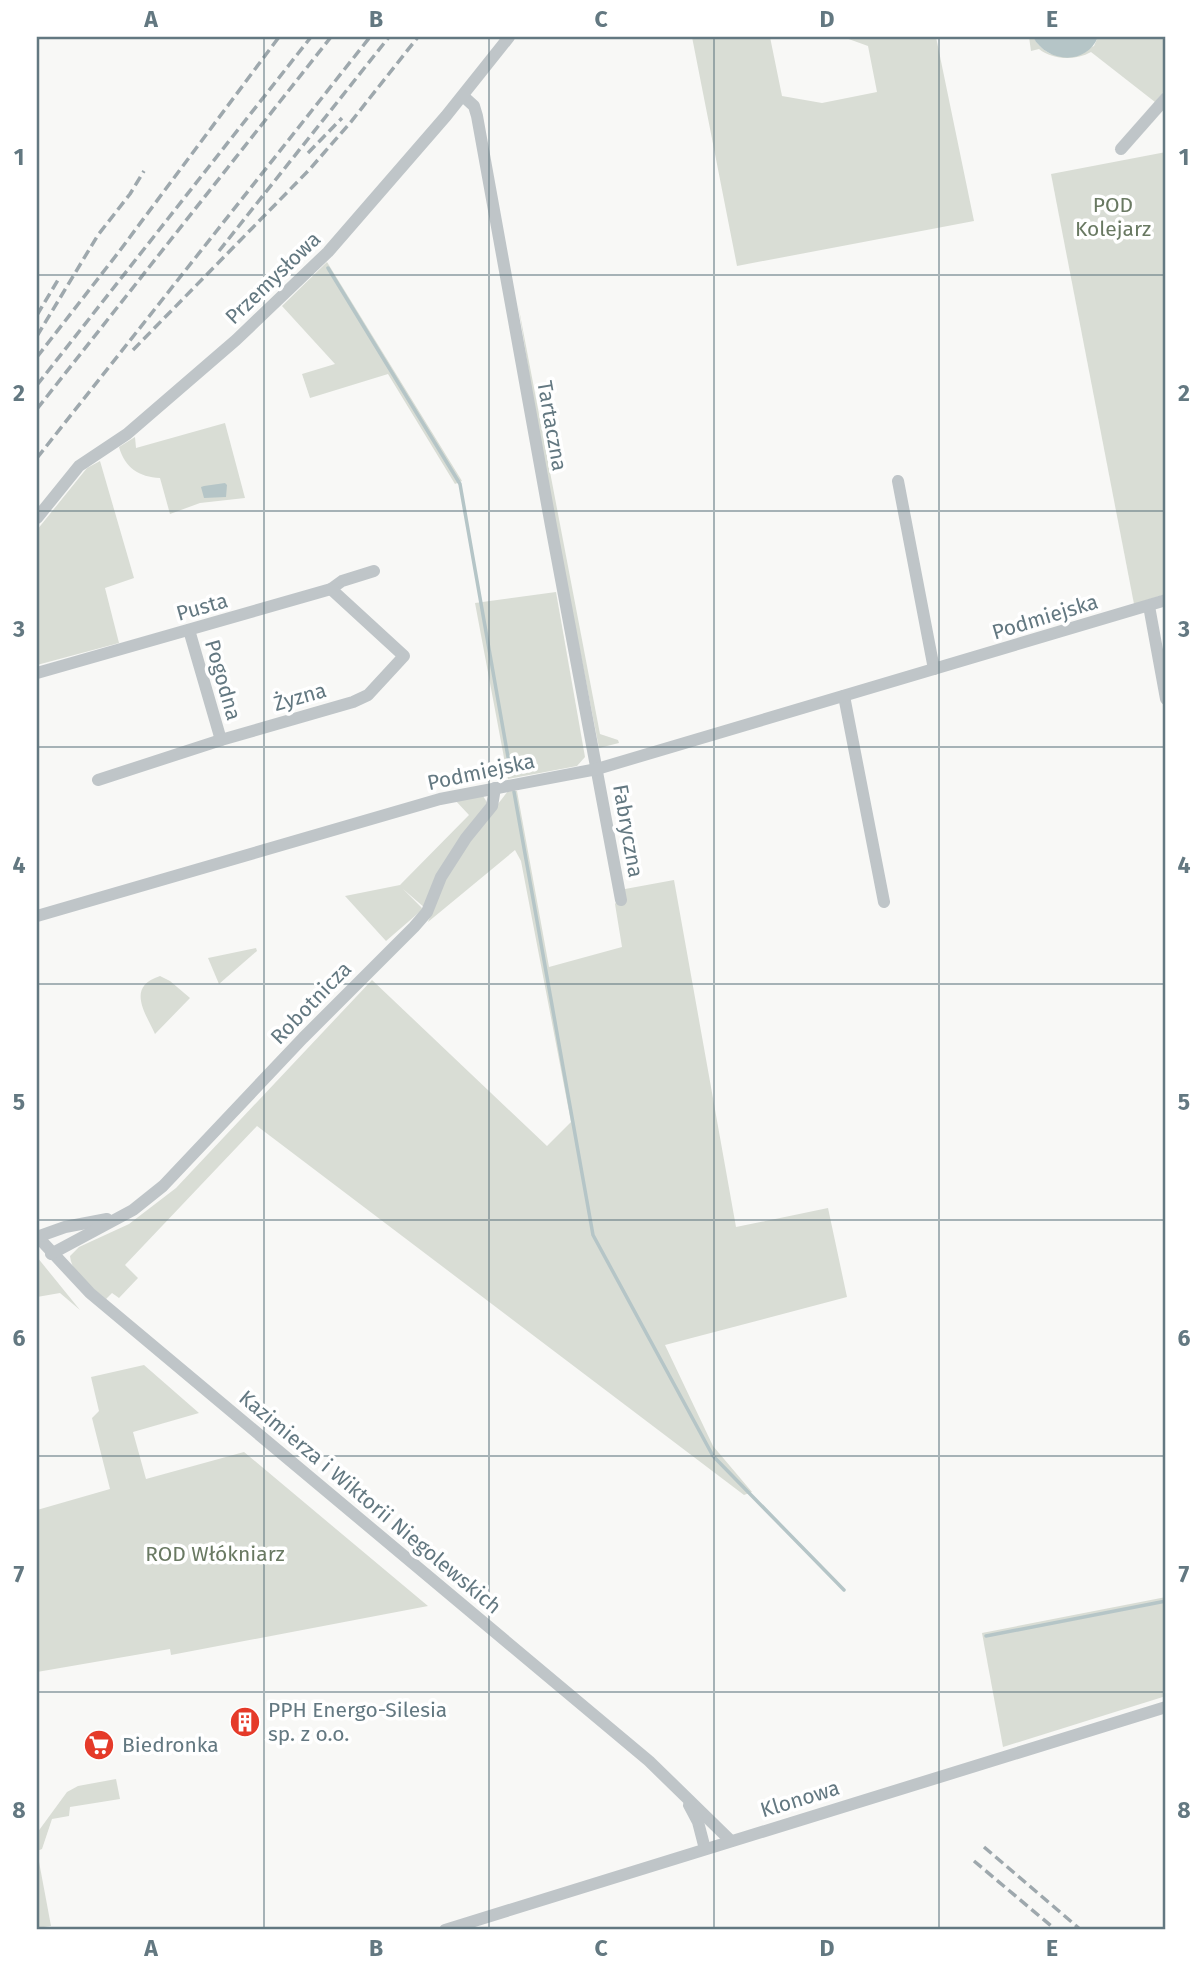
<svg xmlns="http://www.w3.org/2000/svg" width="1203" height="1967" font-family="'Fira Sans',sans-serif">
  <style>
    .green { fill: #d9ddd5 }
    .water { fill: #b5c5c7 }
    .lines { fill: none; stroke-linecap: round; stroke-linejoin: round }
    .stream { stroke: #b5c5c7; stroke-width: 3.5 }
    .minor { stroke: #bfc5c8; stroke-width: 12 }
    .rail { stroke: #9ea8ad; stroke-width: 3.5; stroke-dasharray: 10 5; stroke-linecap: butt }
    .grid { fill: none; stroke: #637881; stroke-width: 2; stroke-opacity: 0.55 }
    .labels { text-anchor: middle; stroke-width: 7; stroke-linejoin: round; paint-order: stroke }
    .park-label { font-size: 21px; fill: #697962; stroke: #fff }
    .street-label { font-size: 21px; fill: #637881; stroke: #fff }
    .poi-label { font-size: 21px; fill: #637881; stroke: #fff; text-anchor: start }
    .neatline { fill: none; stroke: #637881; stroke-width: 2.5 }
    .grid-label { font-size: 23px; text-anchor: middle; font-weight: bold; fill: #637881 }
  </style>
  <rect width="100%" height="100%" fill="#f8f8f6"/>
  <g class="green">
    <polygon points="692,37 770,37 782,96 822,103 877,92 868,46 843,37 936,37 974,221 737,266"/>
    <path d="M1029 37H1033C1050 64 1069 57 1094 46L1098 37H1166V89L1155 102 1091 52C1075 61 1053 60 1039 49L1031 51Z"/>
    <polygon points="1166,152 1166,594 1134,604 1051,174"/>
    <polygon points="327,262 462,481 455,484 388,374 310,398 302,374 335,364 282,306"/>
    <polygon points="518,304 600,734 618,740 619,743 599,748 544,468"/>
    <path d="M225 423 245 498 200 503 170 514 160 478C139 477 125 468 119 447L135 437 136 448Z"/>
    <polygon points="100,461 134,578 105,588 119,643 37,665 37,530 87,468"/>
    <polygon points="556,592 585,757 577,766 508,779 475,603"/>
    <path d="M508 791H517L549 967 622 947 615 904 625 889 674 880 736 1227 828 1208 847 1297 665 1345 713 1446 752 1492 744 1495 257 1126 125 1265 138 1278 119 1298 112 1293 106 1299C93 1287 72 1276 70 1256L79 1247 129 1224 176 1188 372 980 547 1146 571 1122 521 861 515 850 428 922 446 878 464 848Z"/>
    <polygon points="483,796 488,804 425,908 403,889 423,909 386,941 345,896 400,885 469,815 455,800"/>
    <polygon points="256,948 257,951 219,984 208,958"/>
    <path d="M160 976 170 981 190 998 155 1034C145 1012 126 987 160 976Z"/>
    <polygon points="37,1257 80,1310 60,1293 37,1297"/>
    <polygon points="144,1365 199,1413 133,1432 146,1479 244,1452 428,1606 171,1655 170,1649 37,1672 37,1510 110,1489 92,1418 99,1411 91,1377"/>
    <polygon points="1166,1597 1166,1696 1003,1747 982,1633"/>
    <polygon points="116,1779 120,1799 70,1807 69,1816 52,1819 42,1849 37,1851 51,1926 37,1928 37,1833 67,1792 78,1786"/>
  </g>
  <g class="water">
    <path d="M1033 37H1098C1086 66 1047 63 1033 37Z"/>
    <polygon points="225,483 227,485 226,497 204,498 201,487 204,486"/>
  </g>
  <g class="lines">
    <g class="stream">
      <polyline points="328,268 460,484 511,774"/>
      <polyline points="514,792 593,1235 713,1456 844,1590"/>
      <polyline points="986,1636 1166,1601"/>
    </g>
    <g class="minor">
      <polyline points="463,96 474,106 477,116 551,526 621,900"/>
      <polyline points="1121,149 1166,98"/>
      <polyline points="898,481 934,669"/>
      <polyline points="37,518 79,466 127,434 236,340 328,252 446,116 509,37"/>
      <polyline points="1149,606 1166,699"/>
      <polyline points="189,630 221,740"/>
      <polyline points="37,673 331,589 342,581 374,571"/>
      <polyline points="844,696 884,902"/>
      <polyline points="98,780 221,740 353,702 368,695 404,656 331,589"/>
      <polyline points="37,916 440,799 597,769 1166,600"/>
      <polyline points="37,1236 90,1293 649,1761 731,1841"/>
      <polyline points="37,1237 65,1227 107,1219"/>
      <polyline points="51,1254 133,1210 163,1186 303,1038 414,927 427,912 441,877 466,838 492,806 495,788"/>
      <polyline points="689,1805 698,1822 705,1849"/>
      <polyline points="445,1930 1166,1707"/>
    </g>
    <g class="rail">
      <polyline points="308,153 342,118"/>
      <polyline points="219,251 389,37"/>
      <polyline points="37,315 58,280"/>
      <polyline points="37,336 98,235 130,194 144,171"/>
      <polyline points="133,350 309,170 350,123 418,37"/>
      <polyline points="37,357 118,253 279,37"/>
      <polyline points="37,385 311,37"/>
      <polyline points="37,409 331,37"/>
      <polyline points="37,458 370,37"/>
      <polyline points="984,1847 1081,1930"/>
      <polyline points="974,1861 1056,1930"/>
    </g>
  </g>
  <path class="grid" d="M264 37V1930M489 37V1930M714 37V1930M939 37V1930M37 275H1166M37 511H1166M37 747H1166M37 984H1166M37 1220H1166M37 1456H1166M37 1692H1166"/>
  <defs>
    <g id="building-disc" transform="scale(1.575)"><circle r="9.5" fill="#e53a29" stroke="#fff"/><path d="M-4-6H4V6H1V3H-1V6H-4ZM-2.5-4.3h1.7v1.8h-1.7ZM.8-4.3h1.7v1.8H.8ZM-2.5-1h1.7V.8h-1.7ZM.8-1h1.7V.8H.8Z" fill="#fff"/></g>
    <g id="supermarket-disc" transform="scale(1.575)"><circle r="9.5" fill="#e53a29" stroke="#fff"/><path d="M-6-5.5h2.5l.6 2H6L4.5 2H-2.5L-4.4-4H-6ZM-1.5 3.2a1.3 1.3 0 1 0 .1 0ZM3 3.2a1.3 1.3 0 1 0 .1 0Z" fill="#fff"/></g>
  </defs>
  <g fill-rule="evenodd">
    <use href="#building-disc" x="245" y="1722"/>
    <use href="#supermarket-disc" x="99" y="1745"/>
  </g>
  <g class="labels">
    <g class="park-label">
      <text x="1113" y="212">POD<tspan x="1113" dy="24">Kolejarz</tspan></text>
      <text x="215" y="1561">ROD Włókniarz</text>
    </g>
    <g class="street-label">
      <text transform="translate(273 278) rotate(-44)" y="7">Przemysłowa</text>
      <text transform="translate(552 426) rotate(80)" y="7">Tartaczna</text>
      <text transform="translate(202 607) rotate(-16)" y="7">Pusta</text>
      <text transform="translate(1045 617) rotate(-17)" y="7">Podmiejska</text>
      <text transform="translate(223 680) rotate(74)" y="7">Pogodna</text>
      <text transform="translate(300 697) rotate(-16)" y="7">Żyzna</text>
      <text transform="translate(481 772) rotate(-12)" y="7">Podmiejska</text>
      <text transform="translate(628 831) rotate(80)" y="7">Fabryczna</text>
      <text transform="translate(311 1003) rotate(-46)" y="7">Robotnicza</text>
      <text transform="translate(370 1502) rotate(40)" y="7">Kazimierza i Wiktorii Niegolewskich</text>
      <text transform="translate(800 1799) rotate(-17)" y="7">Klonowa</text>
    </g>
    <g class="poi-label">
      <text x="268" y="1717">PPH Energo-Silesia<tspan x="268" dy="24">sp. z o.o.</tspan></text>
      <text x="122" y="1752">Biedronka</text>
    </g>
  </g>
  <rect width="1203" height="1967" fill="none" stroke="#ffffff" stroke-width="77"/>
  <rect x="38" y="38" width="1126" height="1890" class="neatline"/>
  <g class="grid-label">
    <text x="151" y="27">A</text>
    <text x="376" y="27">B</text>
    <text x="601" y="27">C</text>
    <text x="827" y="27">D</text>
    <text x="1052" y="27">E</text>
    <text x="19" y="165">1</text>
    <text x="1184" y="165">1</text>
    <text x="19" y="401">2</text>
    <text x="1184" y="401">2</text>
    <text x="19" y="637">3</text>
    <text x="1184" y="637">3</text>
    <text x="19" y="873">4</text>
    <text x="1184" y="873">4</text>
    <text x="19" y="1110">5</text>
    <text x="1184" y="1110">5</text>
    <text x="19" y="1346">6</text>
    <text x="1184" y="1346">6</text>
    <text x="19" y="1582">7</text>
    <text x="1184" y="1582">7</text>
    <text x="19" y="1818">8</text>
    <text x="1184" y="1818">8</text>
    <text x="151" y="1956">A</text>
    <text x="376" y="1956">B</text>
    <text x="601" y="1956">C</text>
    <text x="827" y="1956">D</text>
    <text x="1052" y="1956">E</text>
  </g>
</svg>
